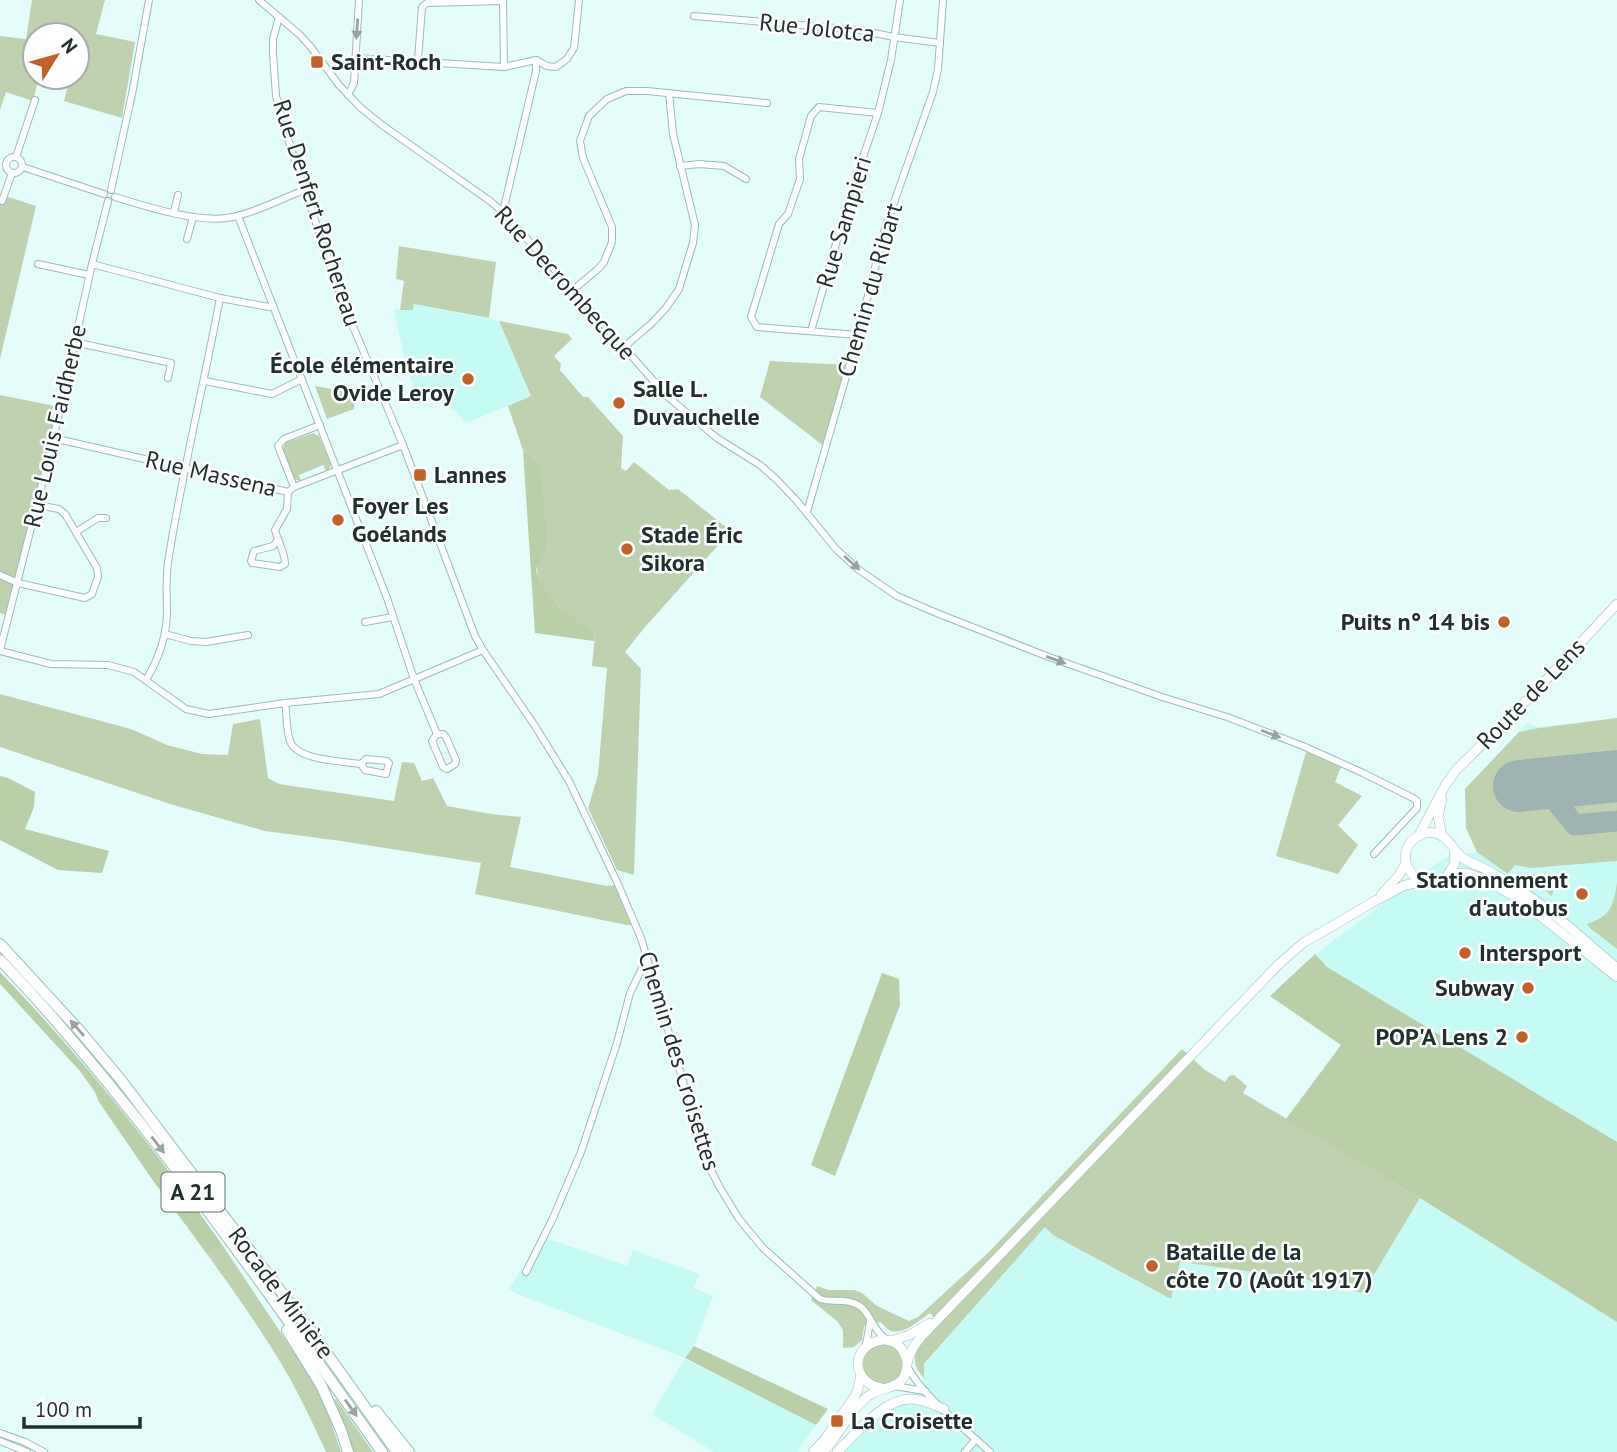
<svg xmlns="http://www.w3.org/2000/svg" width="1617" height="1452" font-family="'PT Sans',sans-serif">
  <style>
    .built { fill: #c6faf5 }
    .green { fill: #bed2b0 }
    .forest { fill: #b8cfa7 }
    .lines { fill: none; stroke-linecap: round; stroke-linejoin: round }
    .taxiway { stroke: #9eb4b2; stroke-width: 21 }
    .runway { stroke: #9eb4b2; stroke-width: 52 }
    .street-casing { stroke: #96beba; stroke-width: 8 }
    .secondary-casing { stroke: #96beba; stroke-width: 10 }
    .highway-casing { stroke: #96beba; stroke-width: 12 }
    .street { stroke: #fff; stroke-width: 6 }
    .secondary { stroke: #fff; stroke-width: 9 }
    .highway { stroke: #fff; stroke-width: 10 }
    .oneway { fill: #9aa2a1 }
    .poi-dot { fill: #c36028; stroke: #fff; stroke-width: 2.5 }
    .labels { text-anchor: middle; stroke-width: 5; stroke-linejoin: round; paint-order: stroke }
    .shield { fill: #fff; stroke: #626e6d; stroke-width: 2 }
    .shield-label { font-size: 23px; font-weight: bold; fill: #1f302e }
    .street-label { font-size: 24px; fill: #1f302e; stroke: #fff }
    .poi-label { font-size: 24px; font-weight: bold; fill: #1f302e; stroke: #fff; text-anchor: start }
  </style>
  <rect width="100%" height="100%" fill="#e4fdfb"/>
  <g class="built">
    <polygon points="414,304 499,321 531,396 466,423 453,409 445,407 443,399 419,404 405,359 393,309 413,310"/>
    <polygon points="1617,718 1539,728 1508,874 1515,865 1531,868 1617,861 1617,1143 1327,967 1315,954 1444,858 1476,852 1466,828 1465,789 1527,723 1539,727"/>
    <polygon points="1420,1198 1617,1322 1617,1452 842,1452 880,1415 899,1404 911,1402 924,1379 924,1365 1045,1227 1171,1299 1180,1262 1299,1278 1363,1293"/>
    <polygon points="540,1236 627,1266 633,1250 699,1274 694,1288 713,1296 694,1346 685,1359 816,1425 797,1452 714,1452 652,1414 685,1358 515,1293 509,1289 530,1256"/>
  </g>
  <g class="green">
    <polygon points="32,0 105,0 96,34 135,42 122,118 64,101 69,81 57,77 77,77 77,35 35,35 35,77 39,77 33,101 6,92 0,110 0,36 26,39"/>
    <polygon points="0,194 36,206 0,359"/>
    <polygon points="399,246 496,262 489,318 414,304 413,310 400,310 404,281 396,279"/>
    <path d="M499 321 568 334 572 339 554 356 561 364 560 370 583 397H588L623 436 621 468 626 471 634 462 669 490 678 489 731 531 645 627 625 652 641 669 634 875 617 870 588 808 598 775 607 668 592 666 595 635C577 621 531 591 538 565L541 486 540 463 523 450 508 406 531 396Z"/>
    <polygon points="770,361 849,365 825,447 760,397"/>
    <polygon points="315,386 355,393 354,409 327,419"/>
    <polygon points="0,395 60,407 7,615 0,613"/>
    <polygon points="313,433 319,436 331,464 329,470 326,471 323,465 299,475 301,481 294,479 283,449 285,443"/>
    <polygon points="0,694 131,729 167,745 202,754 228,755 233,724 260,719 268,778 279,784 394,801 402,762 414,763 422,781 433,778 447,806 491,814 521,817 510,867 607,886 618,885 635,925 627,925 475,894 481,863 334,840 265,831 170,804 0,747"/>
    <polygon points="1617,718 1617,861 1531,868 1515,865 1508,874 1477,852 1466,828 1465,789 1519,732 1539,728"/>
    <polygon points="1306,752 1341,767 1335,782 1362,796 1338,825 1358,845 1338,874 1276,856"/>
    <polygon points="1533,875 1555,875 1557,877 1552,896 1530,878 1530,876"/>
    <path d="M1617 883V949L1590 928 1587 924C1611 916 1613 907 1617 883Z"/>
    <path d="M1182 1049 1205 1070 1225 1082 1229 1076 1234 1075 1247 1086 1243 1093 1420 1198 1363 1293 1299 1278 1180 1262 1171 1299 1053 1235 1045 1227 924 1364V1379C921 1374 916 1369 915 1363 913 1347 930 1334 940 1324L930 1313C919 1320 902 1337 889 1330 885 1328 883 1324 880 1322L864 1326 862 1340 854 1347 843 1348V1330L837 1321 811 1300 817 1286 829 1290H854L862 1293 877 1306 909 1321 918 1317 989 1252Z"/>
    <path d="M223 1246 309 1375 327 1410 341 1452H326C314 1426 302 1400 288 1375 263 1332 235 1293 207 1254Z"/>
    <circle cx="883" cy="1364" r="20"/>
    <polygon points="336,1399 373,1452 353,1452 333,1401"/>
  </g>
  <g class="forest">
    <polygon points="523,450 540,463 547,538 545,550 536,570 539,580 557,605 595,635 594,641 535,633"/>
    <polygon points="0,776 8,778 35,792 34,807 25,829 109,851 102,873 58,870 0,840"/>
    <polygon points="1315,954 1327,967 1617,1142 1617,1322 1420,1198 1286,1119 1341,1045 1270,996"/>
    <path d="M0 972C82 1057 156 1150 223 1246L207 1254 154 1182 99 1102 95 1092 79 1070 0 984Z"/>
    <polygon points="882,973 899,979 900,1005 835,1176 811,1165"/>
    <polygon points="694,1346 828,1409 816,1425 685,1358"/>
  </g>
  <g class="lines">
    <polyline class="taxiway" points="1541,783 1575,825 1617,821"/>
    <polyline class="runway" points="1519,786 1617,776"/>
    <g class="street-casing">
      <g id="street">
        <polyline points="259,0 300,35 310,46 339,85 361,108 382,125 490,201 503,212 668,397 717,438 760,465 776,479 796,500 836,549 859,570 897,596 939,614 1049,657 1162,697 1227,717 1303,746 1363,773 1413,798 1417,801 1417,808 1374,854"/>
        <polyline points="503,0 504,67"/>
        <polyline points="694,16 859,30 894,37 940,43"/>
        <path d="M279 17 273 39V54L276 96 285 130 341 298 403 445 475 636 483 650 535 726 569 781 617 882 641 938 647 958 706 1160 719 1186 739 1219 763 1248 820 1299C832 1303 847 1298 858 1305 871 1312 871 1329 886 1339"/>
        <polyline points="355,58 504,67 536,60"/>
        <polyline points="418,60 422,7 427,3 503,1"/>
        <polyline points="536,60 547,66 556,67 567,59 574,48 579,0"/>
        <polyline points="348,95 354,83 359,0"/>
        <circle cx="14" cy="165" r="8"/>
        <polyline points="16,157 35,100"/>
        <polyline points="680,166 699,164 724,166 746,179"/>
        <polyline points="23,167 104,194"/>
        <polyline points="111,190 132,94 149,0"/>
        <path d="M115 197C147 207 200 224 233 217 257 212 282 198 305 190"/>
        <polyline points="2,201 12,173"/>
        <polyline points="174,212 178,195"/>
        <polyline points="503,212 536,71 536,60"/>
        <polyline points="238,216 387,598 414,679 437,734 432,741 443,767 447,769 455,764 456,760 446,737 443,734 437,734"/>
        <polyline points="187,239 193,217"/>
        <polyline points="38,264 89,275"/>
        <polyline points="92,264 220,298 269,307 273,305"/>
        <polyline points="573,290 598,269 604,262 612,242 612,227 583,158 580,141 589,116 607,99 626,91 647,91 767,103"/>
        <polyline points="811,331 839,233 849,222 862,181 860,166 878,113 891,60 900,0"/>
        <polyline points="858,335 757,327 751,317 779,224 788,214 800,179 799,159 811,116 819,107 878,113"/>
        <polyline points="74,342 171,363 168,378"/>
        <polyline points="624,347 651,324 666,308 679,289 693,243 695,225 673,134 669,93"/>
        <polyline points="205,381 272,394 302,379"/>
        <polyline points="53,438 288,492 294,487 403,445"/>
        <polyline points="294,487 278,446 284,439 320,425"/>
        <polyline points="807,512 858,335 885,228 933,92 938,69 943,0"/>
        <polyline points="76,532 98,518 106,518"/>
        <path d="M277 541 273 546 254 551 251 561 252 563 280 567 285 564C285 552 278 542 275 530L287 509 288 492"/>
        <polyline points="0,575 18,583 85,598 92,594 98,577 97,568 65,514 59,509 37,505"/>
        <polyline points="365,622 393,617"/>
        <polyline points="165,634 191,641 206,642 248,635"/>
        <polyline points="0,650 51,449 92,264 108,201"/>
        <polyline points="0,651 51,664 108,665 134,672 186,709 209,714 285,703 379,694 483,650"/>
        <path d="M146 680C158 660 166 638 167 615 167 595 165 576 169 556 183 469 204 384 220 298"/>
        <path d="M285 703C287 714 286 731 290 741 297 761 343 761 361 764L365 770 386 774 389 763 387 761 366 759 361 764"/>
        <polyline points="526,1272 553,1218 581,1152 617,1043 630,993 647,958"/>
        <polyline points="865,1346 867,1340 870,1321"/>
        <path d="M907 1366C922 1396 965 1429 990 1452"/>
        <polyline points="894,1386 925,1391"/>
        <polyline points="0,1433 25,1442 44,1452"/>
        <polyline points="0,1441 27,1452"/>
        <polyline points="965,1452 976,1439"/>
      </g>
    </g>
    <g class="secondary-casing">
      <g id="secondary">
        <polyline points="1442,799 1438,816 1442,836"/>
        <polyline points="1419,835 1446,784 1457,769 1529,698 1617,604"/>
        <polyline points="1447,876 1455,863 1454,850"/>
        <path d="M1423 882C1409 875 1401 861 1408 846 1413 837 1425 831 1435 833 1449 836 1452 850 1463 858 1470 863 1479 866 1487 870 1501 878 1515 886 1529 896 1560 917 1588 944 1617 968"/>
        <polyline points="1381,895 1399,875 1406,863"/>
        <polyline points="891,1341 909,1335 930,1323"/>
        <path d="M882 1388C874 1387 868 1384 863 1378 841 1347 898 1319 907 1362"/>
        <polyline points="813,1452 825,1439 855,1396 858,1389 861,1374"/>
        <path d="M823 1452C839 1435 849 1412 867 1397 877 1388 892 1390 901 1381 907 1375 906 1368 908 1360 910 1351 915 1344 921 1337L1277 966 1303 943 1375 901 1405 885 1423 882H1436L1453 874 1466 873 1484 879 1519 899 1617 977"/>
        <path d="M837 1452C857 1433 883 1398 912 1399 923 1399 934 1405 944 1409"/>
      </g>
    </g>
    <g class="highway-casing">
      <g id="highway">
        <polyline points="0,944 79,1030 121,1080 310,1330 397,1452"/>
        <path d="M0 960C46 1007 88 1058 129 1109 218 1220 299 1336 382 1452"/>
        <polyline points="287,1330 321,1385 341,1430 348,1452"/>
        <polyline points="376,1411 409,1452"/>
      </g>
    </g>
    <use href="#street" class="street"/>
    <use href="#secondary" class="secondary"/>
    <use href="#highway" class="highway"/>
  </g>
  <defs><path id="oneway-solid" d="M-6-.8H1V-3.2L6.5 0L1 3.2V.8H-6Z" transform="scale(1.75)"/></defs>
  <g class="oneway">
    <use href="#oneway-solid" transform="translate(357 29) rotate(94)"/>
    <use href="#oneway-solid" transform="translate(852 563) rotate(42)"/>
    <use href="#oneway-solid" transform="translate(1056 660) rotate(20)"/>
    <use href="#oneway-solid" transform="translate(1271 734) rotate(21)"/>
    <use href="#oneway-solid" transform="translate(77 1028) rotate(-131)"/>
    <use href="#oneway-solid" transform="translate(158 1145) rotate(52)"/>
    <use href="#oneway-solid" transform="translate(351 1408) rotate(54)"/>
  </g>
  <g class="poi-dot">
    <rect x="310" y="55" width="14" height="14" rx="3.5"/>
    <circle cx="468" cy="379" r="7"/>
    <circle cx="619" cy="403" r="7"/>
    <rect x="413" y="468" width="14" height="14" rx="3.5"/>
    <circle cx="338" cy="520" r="7"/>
    <circle cx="627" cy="549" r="7"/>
    <circle cx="1504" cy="622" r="7"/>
    <circle cx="1582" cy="894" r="7"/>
    <circle cx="1465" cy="953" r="7"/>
    <circle cx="1528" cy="988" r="7"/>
    <circle cx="1522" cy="1037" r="7"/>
    <circle cx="1152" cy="1266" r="7"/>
    <rect x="830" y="1414" width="14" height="14" rx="3.5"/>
  </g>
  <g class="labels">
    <rect class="shield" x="161.5" y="1172.5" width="63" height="39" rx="5"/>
    <g class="shield-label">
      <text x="193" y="1200">A 21</text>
    </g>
    <g class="street-label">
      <text transform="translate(817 28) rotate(6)" y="8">Rue Jolotca</text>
      <text transform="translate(317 213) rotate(72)" y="8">Rue Denfert Rochereau</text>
      <text transform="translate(844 222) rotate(-73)" y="8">Rue Sampieri</text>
      <text transform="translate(565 283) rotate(48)" y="8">Rue Decrombecque</text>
      <text transform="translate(870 290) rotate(-74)" y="8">Chemin du Ribart</text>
      <text transform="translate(55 426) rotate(-77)" y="8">Rue Louis Faidherbe</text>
      <text transform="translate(211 474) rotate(13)" y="8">Rue Massena</text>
      <text transform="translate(1531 694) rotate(-46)" y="8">Route de Lens</text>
      <text transform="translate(679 1061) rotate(73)" y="8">Chemin des Croisettes</text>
      <text transform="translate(281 1293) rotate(53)" y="8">Rocade Minière</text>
    </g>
    <g class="poi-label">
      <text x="331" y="70">Saint-Roch</text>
      <text x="454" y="373" text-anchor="end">École élémentaire<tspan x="454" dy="28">Ovide Leroy</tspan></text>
      <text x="633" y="397">Salle L.<tspan x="633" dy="28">Duvauchelle</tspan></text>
      <text x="434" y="483">Lannes</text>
      <text x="352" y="514">Foyer Les<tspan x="352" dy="28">Goélands</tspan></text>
      <text x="641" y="543">Stade Éric<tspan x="641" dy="28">Sikora</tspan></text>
      <text x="1490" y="630" text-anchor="end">Puits n° 14 bis</text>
      <text x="1568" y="888" text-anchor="end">Stationnement<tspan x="1568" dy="28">d'autobus</tspan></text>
      <text x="1479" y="961">Intersport</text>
      <text x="1514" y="996" text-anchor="end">Subway</text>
      <text x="1508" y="1045" text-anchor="end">POP'A Lens 2</text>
      <text x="1166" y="1260">Bataille de la<tspan x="1166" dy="28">côte 70 (Août 1917)</tspan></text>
      <text x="851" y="1429">La Croisette</text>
    </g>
  </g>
  <g transform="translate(56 56) rotate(53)"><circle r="33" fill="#ffffff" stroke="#a5acab" stroke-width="2"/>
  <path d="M0-5L12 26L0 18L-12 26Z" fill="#c36028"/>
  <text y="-10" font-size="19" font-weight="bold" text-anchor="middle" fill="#1f302e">N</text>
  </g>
  <path d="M24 1417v10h116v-10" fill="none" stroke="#1f302e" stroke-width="3.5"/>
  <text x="35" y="1417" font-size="21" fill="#1f302e" stroke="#ffffff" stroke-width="5" paint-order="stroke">100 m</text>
</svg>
